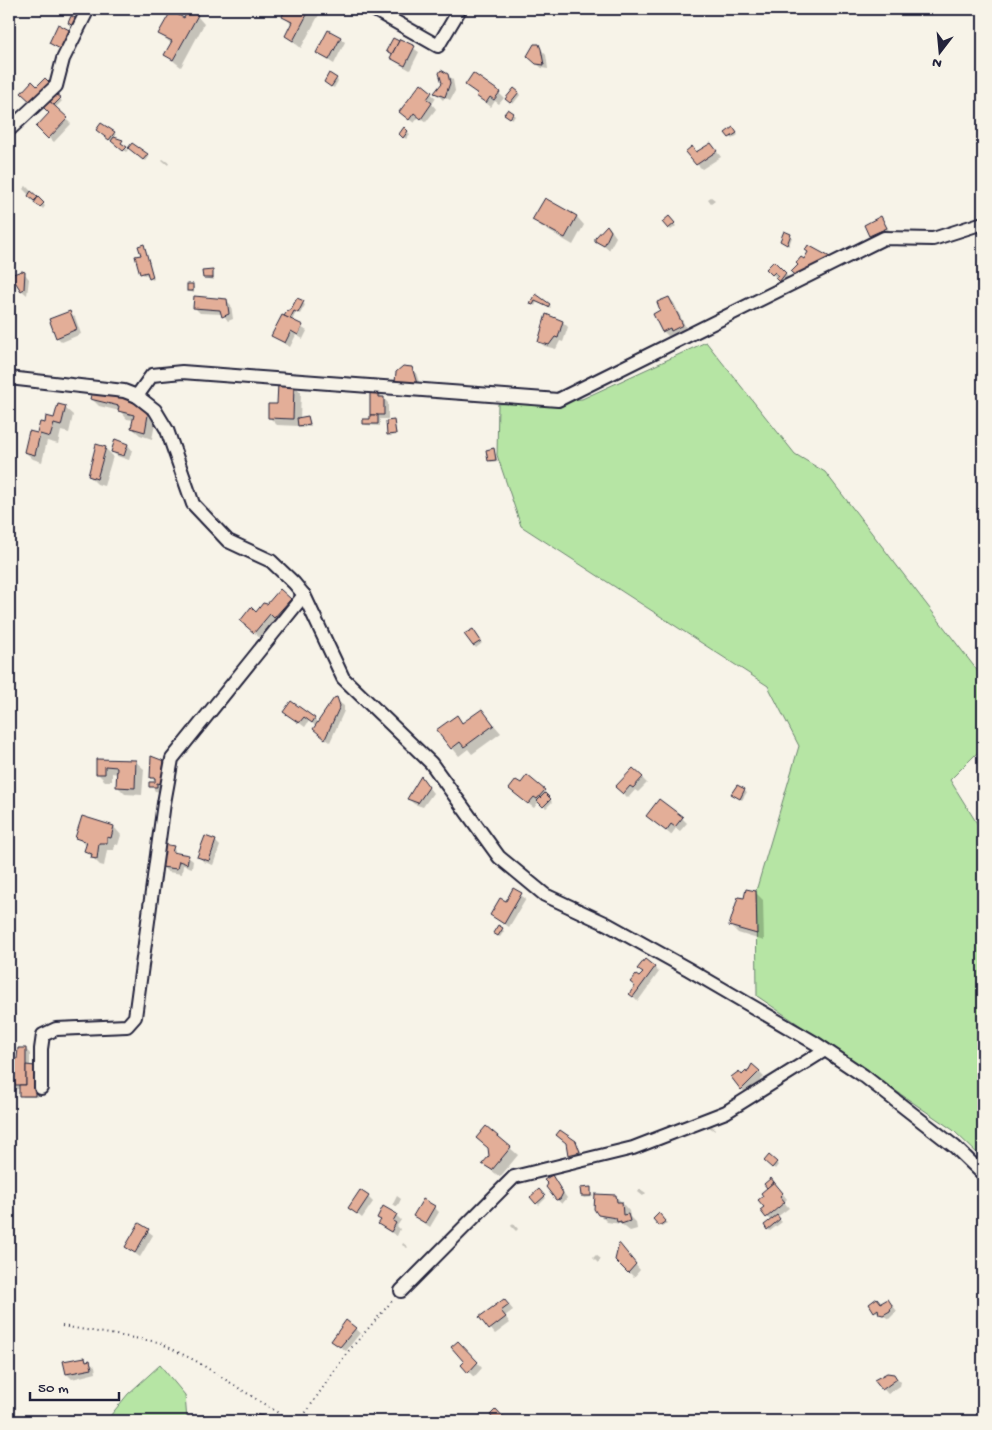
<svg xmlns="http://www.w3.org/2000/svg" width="992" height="1430" font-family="'Gochi Hand',sans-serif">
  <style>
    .green { fill: #b6e5a4; stroke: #6c8470 }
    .shadow { fill: #0003 }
    .building { fill: #e3ae98; stroke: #22223b }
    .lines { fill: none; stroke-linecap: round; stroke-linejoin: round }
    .minor-casing { stroke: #22223b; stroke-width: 16 }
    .path { stroke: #22223b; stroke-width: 2; stroke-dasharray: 1 4; stroke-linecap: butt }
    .minor { stroke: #f7f3e8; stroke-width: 12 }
  </style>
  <rect width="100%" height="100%" fill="#f7f3e8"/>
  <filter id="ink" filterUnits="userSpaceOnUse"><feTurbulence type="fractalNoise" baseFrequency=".02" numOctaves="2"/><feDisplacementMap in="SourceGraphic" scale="10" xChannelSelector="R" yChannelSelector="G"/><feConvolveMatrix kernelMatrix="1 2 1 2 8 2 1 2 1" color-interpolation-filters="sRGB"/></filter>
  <g filter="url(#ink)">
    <g class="green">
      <polygon points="706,342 795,454 825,472 983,678 983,747 950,780 983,833 983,1159 953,1130 757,996 756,891 799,746 768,686 521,526 497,455 498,404 582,399"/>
      <polygon points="160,1365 185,1395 187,1421 106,1421 128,1394"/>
    </g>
    <g class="shadow">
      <polygon points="277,9 322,9 301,48 286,36 292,25"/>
      <polygon points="197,16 204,24 181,67 166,55 172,44 160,34 184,20"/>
      <polygon points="340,38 345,42 334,64 317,53"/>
      <polygon points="401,40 419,52 410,70 396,62 392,57 393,55 390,53"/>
      <polygon points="538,46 546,55 548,69 542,68 533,61"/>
      <polygon points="448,75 453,80 455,91 450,100 445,97 443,100 436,93"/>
      <polygon points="336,79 338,81 334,88 327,84"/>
      <polygon points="421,85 436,98 432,104 436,109 426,122 419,117 414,123 406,117"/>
      <polygon points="515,89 520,95 513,104 507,99"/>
      <polygon points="499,93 504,98 499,104 495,101 491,107 478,96"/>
      <polygon points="55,95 62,101 55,108 71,124 54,142 38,127 50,113 46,100 52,106"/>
      <polygon points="513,114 515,116 513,119 508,116"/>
      <polygon points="404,129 410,134 406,139 400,134"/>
      <polygon points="735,131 738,135 732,139 730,137"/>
      <polygon points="99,132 114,133 116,135 114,139 122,141 122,145 128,150 126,152"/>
      <polygon points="132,144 149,157 146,161 131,150"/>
      <polygon points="711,144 721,157 702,169 697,164 692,148 697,153"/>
      <polygon points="163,159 169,163 168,165 162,160"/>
      <polygon points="26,186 45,206 43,209 23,189"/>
      <polygon points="711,197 715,200 711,203 708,199"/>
      <polygon points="546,199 577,217 584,225 573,245 542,227 534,219"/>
      <polygon points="669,218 676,226 671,230 664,222"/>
      <polygon points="881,218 891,233 875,240 870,235"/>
      <polygon points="609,227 616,237 609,250 597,241"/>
      <polygon points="790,235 792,237 789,246 781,241"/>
      <polygon points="143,246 154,279 152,280 149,274 144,275 142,273"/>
      <polygon points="774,263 790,279 784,286 768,269"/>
      <polygon points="212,272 214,280 204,278"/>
      <polygon points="25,274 29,279 27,295 19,288 18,284"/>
      <polygon points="192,285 194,287 194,293 188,291"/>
      <polygon points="536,296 550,305 551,308 537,302 535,306 532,303"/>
      <polygon points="669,298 674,303 687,330 668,336 663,331 662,311"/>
      <polygon points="226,300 231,305 233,319 228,321 223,314 200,313 195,308"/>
      <polygon points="303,303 305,305 300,314 296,312 292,321 307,331 303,339 296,335 290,347 273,336 285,318"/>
      <polygon points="70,313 75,317 81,334 62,342 57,337"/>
      <polygon points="547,316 563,322 568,327 563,342 560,341 556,349 544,346 540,342"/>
      <polygon points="411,368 416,373 421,388 402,386"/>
      <polygon points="293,385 301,392 300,419 308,417 311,426 301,428 299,426 277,425 269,417"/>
      <polygon points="378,392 388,403 388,419 380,419 380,426 366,425 364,423 371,421"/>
      <polygon points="91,398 143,409 155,424 152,439 140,435 132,428 134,420 127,419 120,411 99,406"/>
      <polygon points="65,408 73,415 69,433 61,431 58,444 47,441 42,462 33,459 25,452 45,425 55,420"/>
      <polygon points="394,421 397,435 390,436 388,434"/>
      <polygon points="128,445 132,450 129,460 117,456 112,451"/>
      <polygon points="105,448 113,456 104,486 97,484 89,476"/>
      <polygon points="494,450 498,461 491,462 489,460"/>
      <polygon points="290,599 297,607 262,640 249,628 256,613 268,605"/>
      <polygon points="474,633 482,643 476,648 466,635"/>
      <polygon points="335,699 344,706 344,711 330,742 319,734 316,726 309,721 305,727 285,712 314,719 318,723"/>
      <polygon points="482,711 501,733 472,754 468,749 459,756 438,730 456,717 464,724"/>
      <polygon points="98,760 136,762 144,769 142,795 125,794 117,786 118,774 112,773 112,781 105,781 97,773"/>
      <polygon points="164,762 169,767 161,792 155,791 150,783 158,784 151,777"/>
      <polygon points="633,769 647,783 638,792 635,790 628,798 617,787"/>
      <polygon points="425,783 433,793 423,807 414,804 409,799"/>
      <polygon points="521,785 544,791 552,802 546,808 539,801 534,808 515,794"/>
      <polygon points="738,786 747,792 742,800 733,794"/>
      <polygon points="648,816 682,818 687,823 680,831 676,828 671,835"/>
      <polygon points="114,827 121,835 118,845 115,844 114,850 107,850 104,866 100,865 86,851 87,846 76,837"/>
      <polygon points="215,841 220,846 213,865 204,862 199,857"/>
      <polygon points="173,847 177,855 188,857 193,861 192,868 183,865 182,874 168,872 160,865"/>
      <polygon points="514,890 526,899 509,927 492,915 506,903"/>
      <polygon points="755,892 763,900 764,941 738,933 731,926"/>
      <polygon points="502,929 504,931 500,937 496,935"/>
      <polygon points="645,960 659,972 638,1001 631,994 644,974"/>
      <polygon points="26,1049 30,1054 30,1067 36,1069 37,1097 23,1097 20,1089 15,1089 10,1085 19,1060"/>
      <polygon points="753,1066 764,1077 746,1094 742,1089 743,1077 748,1074"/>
      <polygon points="712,1126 714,1128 715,1131 709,1127"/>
      <polygon points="486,1127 518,1155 500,1177 483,1164 491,1156 489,1149 477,1138"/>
      <polygon points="575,1142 584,1156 574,1160 569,1155 567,1144"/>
      <polygon points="769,1157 778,1165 775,1169 766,1161"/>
      <polygon points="552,1177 567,1198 562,1204 555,1198 546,1180"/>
      <polygon points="590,1189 593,1197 584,1198 582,1196"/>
      <polygon points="640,1189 646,1193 643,1196 638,1192"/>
      <polygon points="779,1189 787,1199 784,1202 789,1208 777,1217 782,1222 770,1231 765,1226 771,1221 767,1217"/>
      <polygon points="539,1191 546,1198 539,1205 532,1197"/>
      <polygon points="397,1196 401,1199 397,1207 393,1204"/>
      <polygon points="616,1196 629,1211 630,1217 636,1223 637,1229 630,1231 621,1224 607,1222 599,1214"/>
      <polygon points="368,1197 373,1202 362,1218 350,1208"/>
      <polygon points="434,1207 439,1212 430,1227 414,1216"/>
      <polygon points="396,1215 401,1220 397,1226 400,1229 397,1236 385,1229 380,1224 382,1221 378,1217"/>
      <polygon points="659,1215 667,1223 662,1227 654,1219"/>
      <polygon points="513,1223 518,1229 516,1231 511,1226"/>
      <polygon points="140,1225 153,1235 140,1257 126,1247"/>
      <polygon points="403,1243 408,1247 407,1248 402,1245"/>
      <polygon points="623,1250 640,1270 634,1277 616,1260"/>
      <polygon points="596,1255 601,1259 598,1263 593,1258"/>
      <polygon points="888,1300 897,1311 889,1319 875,1311"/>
      <polygon points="509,1305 513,1310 505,1316 510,1323 495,1334 481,1317"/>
      <polygon points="355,1329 360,1333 346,1351 333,1341"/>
      <polygon points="463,1347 482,1368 474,1377 462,1365 466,1362"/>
      <polygon points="84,1358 95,1366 96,1373 72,1379 67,1374"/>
      <polygon points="896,1377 901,1382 900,1386 888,1394 876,1381"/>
    </g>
    <g class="building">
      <polygon points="277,9 310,9 293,41 285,36 292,22 282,17 284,12"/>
      <polygon points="188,10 198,15 173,60 164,55 172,41 158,34 171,11 184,18"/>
      <polygon points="71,16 78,19 75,27 68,23"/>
      <polygon points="58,24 73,32 64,51 49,43"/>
      <polygon points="328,30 341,37 329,60 316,53"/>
      <polygon points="393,38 399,41 392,54 386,51"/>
      <polygon points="400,39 415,46 405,66 390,58"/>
      <polygon points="534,44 539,44 541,49 544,65 536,64 527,56"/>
      <polygon points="441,70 448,74 450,83 445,97 434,93 442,83 439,73"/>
      <polygon points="329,73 337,78 331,87 324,82"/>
      <polygon points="473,73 500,92 494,100 490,97 486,103 476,96 478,94 465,85"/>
      <polygon points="45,78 52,85 33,104 21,93 32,81 37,86"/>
      <polygon points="421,83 432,92 427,99 432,103 421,119 414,113 409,120 399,112"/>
      <polygon points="514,88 519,92 510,103 505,99"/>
      <polygon points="55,93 61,98 54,105 48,100"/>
      <polygon points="46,98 68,118 48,139 36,127 49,113 40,104"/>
      <polygon points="508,109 514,113 510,118 504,114"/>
      <polygon points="101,123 115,132 109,140 96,130"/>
      <polygon points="404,127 408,131 403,138 399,134"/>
      <polygon points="733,127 737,133 729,138 725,133"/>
      <polygon points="114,137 123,140 121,143 127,147 123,151 111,141"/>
      <polygon points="132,143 148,154 143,160 128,148"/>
      <polygon points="711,143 717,151 696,165 685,152 692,146 696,152"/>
      <polygon points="31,191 38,197 34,201 28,196"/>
      <polygon points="38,197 44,203 40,207 34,203"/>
      <polygon points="545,198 577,216 565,238 532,220"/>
      <polygon points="669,216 675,223 668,229 662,222"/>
      <polygon points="881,216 887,228 869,236 864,225"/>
      <polygon points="607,225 611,231 604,246 595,241 595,238"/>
      <polygon points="784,231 791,234 787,245 780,241"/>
      <polygon points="144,244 153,277 149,279 147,272 140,274 135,256 141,255 138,246"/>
      <polygon points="808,245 830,257 799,279 791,272 798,265 796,263 801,257 804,259 808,252 805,250"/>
      <polygon points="774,261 786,273 779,282 775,278 778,276 775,272 772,275 766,269"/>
      <polygon points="213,270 213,278 203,278 202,271"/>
      <polygon points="22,271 25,272 24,289 21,291 12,277 13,274"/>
      <rect x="187" y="284" width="6" height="7"/>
      <polygon points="536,294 550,304 548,307 535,301 533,305 530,304"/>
      <polygon points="194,296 227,299 229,314 222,317 220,310 193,308"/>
      <polygon points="669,297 683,325 671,331 670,328 662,332 653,314 660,310 657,302"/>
      <polygon points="297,298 304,301 298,313 294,311 290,319 284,316 288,310 290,311"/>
      <polygon points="70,311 77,329 56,338 49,319"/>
      <polygon points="546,314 563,321 558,338 555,337 549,345 538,342"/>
      <polygon points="282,315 303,325 298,335 291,331 285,343 271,336"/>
      <polygon points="403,366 412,367 417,384 395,382 396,372"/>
      <polygon points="278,383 294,384 293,419 268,418 268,404 277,404"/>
      <polygon points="93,388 118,394 144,408 148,415 145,432 131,428 134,415 118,411 119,406 90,399"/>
      <polygon points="370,391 379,391 379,397 384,397 384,415 370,415"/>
      <polygon points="58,404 66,406 61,426 54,424 50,437 40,434 35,455 24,452 29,431 37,433 40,422 45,423 46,416 54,418"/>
      <polygon points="370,415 378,415 378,424 363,424 363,419 370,419"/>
      <polygon points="308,416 310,424 298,426 297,418"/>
      <polygon points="394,420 396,434 387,435 386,421"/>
      <polygon points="115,439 128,444 124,456 111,452"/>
      <polygon points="96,444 106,447 97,479 88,476"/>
      <polygon points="494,448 496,460 488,461 486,450"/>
      <polygon points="280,589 291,599 274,618 270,614 254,633 240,621 251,607 256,612 263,603 267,604"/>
      <polygon points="473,629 481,641 473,646 464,634"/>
      <polygon points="337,697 340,706 325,739 313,729 334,698"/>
      <polygon points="291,701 315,718 312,723 304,717 299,723 283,712"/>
      <polygon points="482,709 494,725 464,747 460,742 451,749 436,730 457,715 462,723"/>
      <polygon points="151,756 164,761 161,784 157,783 157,787 149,787 149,782 155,782 155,778 150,778"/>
      <polygon points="96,759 136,760 135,788 116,787 117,767 105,766 105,774 96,774"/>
      <polygon points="633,768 643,777 633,788 630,786 623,794 615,787"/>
      <polygon points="527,775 545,790 537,799 534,797 528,804 509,789 516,780 521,783"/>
      <polygon points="421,776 429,787 418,803 407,799"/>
      <polygon points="737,785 745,789 740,799 731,794"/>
      <polygon points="545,793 551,799 543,807 537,801"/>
      <polygon points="659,799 683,817 675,827 671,824 666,831 646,816"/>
      <polygon points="82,816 114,826 111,838 107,837 107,843 99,843 97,859 91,858 92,854 84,851 87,842 75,838"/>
      <polygon points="205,836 216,840 209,861 197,857"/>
      <polygon points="163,844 174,846 172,852 189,855 187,864 179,861 177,869 161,867"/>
      <polygon points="513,888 522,893 504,924 490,915 500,898 506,901"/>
      <polygon points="746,889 756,891 757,934 729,926 738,897 744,898"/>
      <polygon points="498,925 503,928 498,936 493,933"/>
      <polygon points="645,959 655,967 633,997 629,994 635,986 630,982 636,975 639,977 643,973 637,969"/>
      <polygon points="18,1048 26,1048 26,1085 9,1085 13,1059 17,1059"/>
      <polygon points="752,1064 760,1071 741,1090 731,1077 739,1071 742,1075 746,1071 747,1073"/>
      <polygon points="26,1065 35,1066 35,1096 19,1096 19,1085 26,1085"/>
      <polygon points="486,1126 511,1147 492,1170 482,1164 489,1156 488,1148 476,1138"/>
      <polygon points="560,1130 576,1141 580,1152 568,1155 566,1143 556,1135"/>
      <polygon points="769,1155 777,1162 772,1168 764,1161"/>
      <polygon points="552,1175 563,1193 560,1199 556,1200 546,1187 548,1184 544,1180"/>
      <polygon points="771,1178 774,1182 767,1188 764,1184"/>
      <polygon points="774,1182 783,1193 780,1196 785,1202 766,1218 760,1210 764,1207 758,1200 763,1196 761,1193"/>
      <polygon points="591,1187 591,1196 581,1196 580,1188"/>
      <polygon points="539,1189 545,1196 536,1204 530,1197"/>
      <polygon points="360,1190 369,1196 357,1214 348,1208"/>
      <polygon points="595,1194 616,1195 617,1202 622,1202 623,1215 628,1214 630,1221 621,1224 621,1221 617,1222 616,1218 598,1215 594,1209"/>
      <polygon points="423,1199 435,1206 425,1223 413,1216"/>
      <polygon points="383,1206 397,1214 393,1221 396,1223 391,1232 378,1224 381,1220 377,1218"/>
      <polygon points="659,1213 666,1221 659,1226 653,1219"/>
      <polygon points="777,1215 780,1219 767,1230 764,1225"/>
      <polygon points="139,1223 149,1229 135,1253 125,1247"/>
      <polygon points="619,1243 636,1264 628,1273 615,1260"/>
      <polygon points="877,1298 881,1303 888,1299 892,1305 890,1311 883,1315 879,1314 878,1309 874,1312 869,1304"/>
      <polygon points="504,1299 509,1305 501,1311 506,1317 489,1330 479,1317"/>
      <polygon points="346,1320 356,1328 340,1347 331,1341"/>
      <polygon points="458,1341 478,1362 468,1373 461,1365 464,1362 451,1347"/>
      <polygon points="85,1357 86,1361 90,1360 92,1369 66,1374 63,1361"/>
      <polygon points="887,1373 894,1374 897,1379 882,1390 874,1380"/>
      <polygon points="496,1409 507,1421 495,1421 490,1415"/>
      <polygon points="257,1415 263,1416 265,1421 252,1421"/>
    </g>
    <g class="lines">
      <g class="minor-casing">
        <g id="minor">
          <polyline points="373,9 438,46 460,9"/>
          <polyline points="9,130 56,86 63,59 88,9"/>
          <polyline points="9,378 124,391 137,396 155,410 167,430 193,504 228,541 271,561 294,583 304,595 343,678 431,763 499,857 545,895 607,924 688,969 815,1043 864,1076 955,1147 983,1174"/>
          <polyline points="137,396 152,375 182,372 558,400 884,238 933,239 983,223"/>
          <polyline points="41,1088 41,1049 43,1035 56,1029 127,1026 135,1017 164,803 172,759 304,595"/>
          <polyline points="401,1291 514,1177 633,1148 726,1112 825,1050"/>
        </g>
      </g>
      <g class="path">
        <polyline points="62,1326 158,1342 196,1361 291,1421"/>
        <polyline points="300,1421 346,1354 393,1300"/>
      </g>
      <use href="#minor" class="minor"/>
    </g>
  </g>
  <rect width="992" height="1430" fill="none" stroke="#f7f3e8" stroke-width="30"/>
  <rect x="15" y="15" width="962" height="1400" fill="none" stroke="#22223b" stroke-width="2" filter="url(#ink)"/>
  <g transform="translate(940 52) rotate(196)" stroke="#f7f3e8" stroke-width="4" paint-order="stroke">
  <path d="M0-4L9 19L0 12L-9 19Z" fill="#22223b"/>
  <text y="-8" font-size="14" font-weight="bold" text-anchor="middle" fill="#22223b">N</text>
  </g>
  <path d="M30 1392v8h89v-8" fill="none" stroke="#22223b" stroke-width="2.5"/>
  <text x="38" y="1392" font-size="15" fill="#22223b" stroke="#f7f3e8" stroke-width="4" paint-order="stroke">50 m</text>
</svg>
